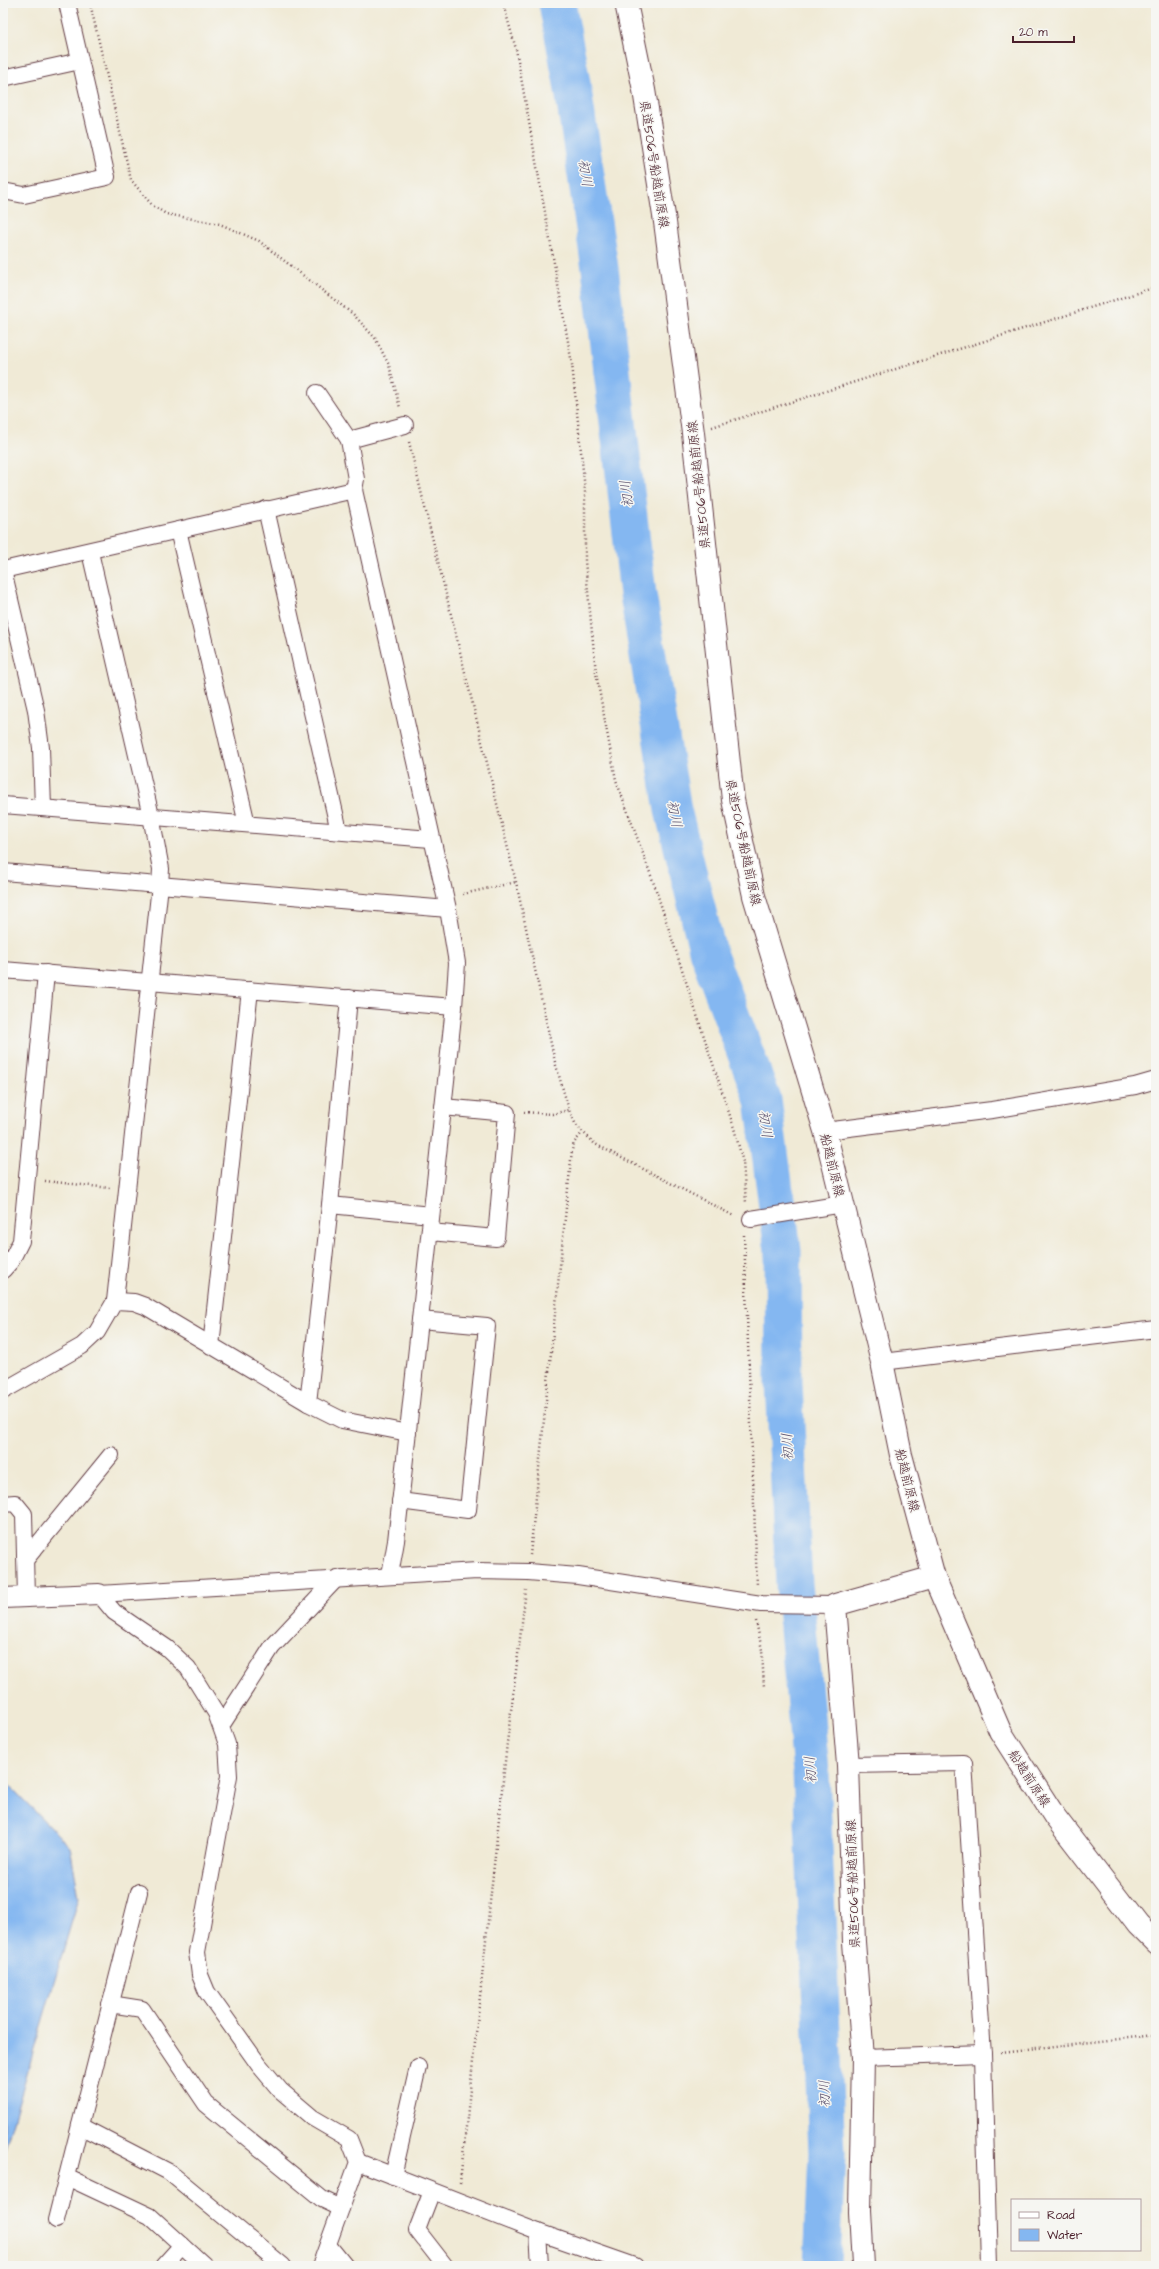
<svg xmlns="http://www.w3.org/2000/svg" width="1159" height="2269" font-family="'Architects Daughter','Klee One',sans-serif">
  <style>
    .water { fill: #84b7f1; stroke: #676b8e }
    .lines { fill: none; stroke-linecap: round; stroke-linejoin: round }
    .river { stroke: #84b7f1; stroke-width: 37 }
    .minor-casing { stroke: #633d45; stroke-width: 18 }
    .tertiary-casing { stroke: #633d45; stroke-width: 22 }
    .secondary-casing { stroke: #633d45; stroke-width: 24 }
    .path { stroke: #633d45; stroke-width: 2.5; stroke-dasharray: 1 3; stroke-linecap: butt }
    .minor { stroke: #fff; stroke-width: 16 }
    .tertiary { stroke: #fff; stroke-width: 20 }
    .secondary { stroke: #fff; stroke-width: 22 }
    .labels { text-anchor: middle; stroke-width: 3; stroke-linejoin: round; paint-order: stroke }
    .street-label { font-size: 13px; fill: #4a1f2b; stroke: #f6f6f2 }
    .water-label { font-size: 14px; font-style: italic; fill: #5e5470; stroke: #f6f6f2 }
  </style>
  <rect width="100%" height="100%" fill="#f6f6f2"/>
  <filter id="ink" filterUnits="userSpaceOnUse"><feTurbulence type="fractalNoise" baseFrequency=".025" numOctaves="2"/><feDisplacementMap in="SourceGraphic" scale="8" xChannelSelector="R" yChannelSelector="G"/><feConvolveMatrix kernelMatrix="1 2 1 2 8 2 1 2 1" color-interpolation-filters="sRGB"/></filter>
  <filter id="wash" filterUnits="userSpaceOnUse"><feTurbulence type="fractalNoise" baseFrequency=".012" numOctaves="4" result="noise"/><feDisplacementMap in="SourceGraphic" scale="16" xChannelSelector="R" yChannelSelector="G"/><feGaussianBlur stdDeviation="0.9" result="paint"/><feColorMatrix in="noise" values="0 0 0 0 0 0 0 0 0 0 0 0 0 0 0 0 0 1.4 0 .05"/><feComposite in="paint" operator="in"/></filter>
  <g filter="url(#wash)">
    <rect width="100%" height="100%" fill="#f0ead6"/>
    <polygon class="water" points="3,1779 70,1847 79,1897 3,2155"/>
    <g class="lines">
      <polyline class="river" points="557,3 572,83 600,268 638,594 673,810 708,953 763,1100 783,1251 784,1383 794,1584 811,1772 827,2153 822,2266"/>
    </g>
  </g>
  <g filter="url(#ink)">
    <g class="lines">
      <g class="minor-casing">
        <g id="minor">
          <polyline points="3,78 80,61"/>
          <polyline points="3,191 24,195 107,177 67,3"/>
          <polyline points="317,393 349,440"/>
          <polyline points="354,490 356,479 349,440 405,425"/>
          <polyline points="266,509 339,831"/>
          <polyline points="178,530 247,824"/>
          <polyline points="3,570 354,490 448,909 457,963 454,1007 396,1541 390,1575"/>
          <polyline points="3,570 36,710 41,748 43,808"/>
          <polyline points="3,805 431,839"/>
          <polyline points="3,872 448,909"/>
          <polyline points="3,970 454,1007"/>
          <polyline points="825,1131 992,1110 1135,1086 1156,1080"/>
          <polyline points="330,1205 431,1215"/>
          <polyline points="751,1219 843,1204"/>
          <polyline points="430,1232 496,1238 507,1113 443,1107"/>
          <polyline points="3,1270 11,1261 21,1241 46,973"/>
          <polyline points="115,1301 134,1302 145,1306 308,1403 342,1420 408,1433"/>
          <polyline points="211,1346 250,990"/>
          <polyline points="882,1362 1156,1329"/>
          <polyline points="3,1391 82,1346 97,1332 115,1301 160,885 161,869 151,816 90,552"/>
          <polyline points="308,1403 330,1205 349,998"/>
          <polyline points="400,1501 468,1510 487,1326 420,1320"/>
          <polyline points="3,1504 15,1503 24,1514 26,1597"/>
          <polyline points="26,1559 111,1455"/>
          <polyline points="99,1594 114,1612 167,1648 188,1668 216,1713 227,1744 229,1776 197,1952 200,1975 207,1992 259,2065 280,2090 313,2118 349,2139 358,2162 320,2266"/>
          <polyline points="99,1594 477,1571 528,1572 578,1576 761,1604 835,1605"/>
          <polyline points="221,1726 272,1647 337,1578"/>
          <polyline points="848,1765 964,1763 983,2054 989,2266"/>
          <polyline points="110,2004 142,2009 206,2104 322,2199 341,2208"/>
          <polyline points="863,2058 983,2054"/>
          <polyline points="80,2126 169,2172 283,2266"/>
          <polyline points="358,2162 538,2232 635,2266"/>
          <polyline points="393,2176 418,2067"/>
          <polyline points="67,2177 150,2216 205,2266"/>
          <polyline points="432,2191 417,2230 445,2266"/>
          <polyline points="56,2220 139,1892"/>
          <polyline points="538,2232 540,2266"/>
          <polyline points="328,2245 345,2266"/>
          <polyline points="163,2266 182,2245"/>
        </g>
      </g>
      <g class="tertiary-casing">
        <polyline id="tertiary" points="3,1598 99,1594"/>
      </g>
      <g class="secondary-casing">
        <g id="secondary">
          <polyline points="626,3 644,90 665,222 693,433 733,800 754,896 825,1131 882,1362 901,1455 934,1577 1000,1731 1055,1817 1138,1925 1156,1943"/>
          <polyline points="863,2266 860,2211 863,2058 854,1942 848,1765 835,1605 934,1577"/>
        </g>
      </g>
      <g class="path">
        <polyline points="90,3 131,180 152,205 166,214 220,224 259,241 354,315 375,338 389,365 400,408"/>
        <polyline points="503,3 516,49 572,364 585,490 585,561 596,673 616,780 653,881 734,1128 743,1162 746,1203"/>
        <polyline points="712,427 1156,287"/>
        <polyline points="409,442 516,882 555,1062 569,1110 576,1125 595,1144 734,1216"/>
        <polyline points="463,894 516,882"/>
        <polyline points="524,1112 552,1114 569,1110"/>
        <polyline points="45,1181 110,1188"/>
        <polyline points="744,1235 757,1586"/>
        <polyline points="530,1555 572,1150 574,1143 582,1133"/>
        <polyline points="756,1621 762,1650 764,1688"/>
        <polyline points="1000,2052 1156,2035"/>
        <polyline points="460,2183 507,1743 526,1590"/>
      </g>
      <use href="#minor" class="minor"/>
      <use href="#tertiary" class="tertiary"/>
      <use href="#secondary" class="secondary"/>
    </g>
  </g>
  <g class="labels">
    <g class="street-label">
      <text transform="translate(655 164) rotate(81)" y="5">県道506号船越前原線</text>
      <text transform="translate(698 485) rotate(-96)" y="5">県道506号船越前原線</text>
      <text transform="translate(744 842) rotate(78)" y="5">県道506号船越前原線</text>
      <text transform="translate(833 1165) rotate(76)" y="5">船越前原線</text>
      <text transform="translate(908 1480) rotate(76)" y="5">船越前原線</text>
      <text transform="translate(1030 1778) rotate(57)" y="5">船越前原線</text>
      <text transform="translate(852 1884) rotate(-92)" y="5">県道506号船越前原線</text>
    </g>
    <g class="water-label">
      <text transform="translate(586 173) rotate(81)" y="5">初川</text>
      <text transform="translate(626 494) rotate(-97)" y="5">初川</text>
      <text transform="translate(675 814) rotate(78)" y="5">初川</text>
      <text transform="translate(766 1124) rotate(82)" y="5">初川</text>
      <text transform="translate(787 1447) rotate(-93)" y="5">初川</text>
      <text transform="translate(810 1770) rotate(-94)" y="5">初川</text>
      <text transform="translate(824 2094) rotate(-92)" y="5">初川</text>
    </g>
  </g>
  <rect width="1159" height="2269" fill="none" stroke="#f6f6f2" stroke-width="16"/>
  <rect x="1011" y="2199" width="130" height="52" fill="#f6f6f2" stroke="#b1a0a2"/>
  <rect x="1019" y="2212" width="20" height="6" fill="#ffffff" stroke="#b1a0a2"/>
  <text x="1047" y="2219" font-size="12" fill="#4a1f2b">Road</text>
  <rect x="1019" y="2229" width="20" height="12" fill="#84b7f1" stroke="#b1a0a2"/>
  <text x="1047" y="2239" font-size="12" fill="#4a1f2b">Water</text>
  <path d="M1013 36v6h61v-6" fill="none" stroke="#4a1f2b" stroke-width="2"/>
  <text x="1019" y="36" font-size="12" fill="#4a1f2b" stroke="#f6f6f2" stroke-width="3" paint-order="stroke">20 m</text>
</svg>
